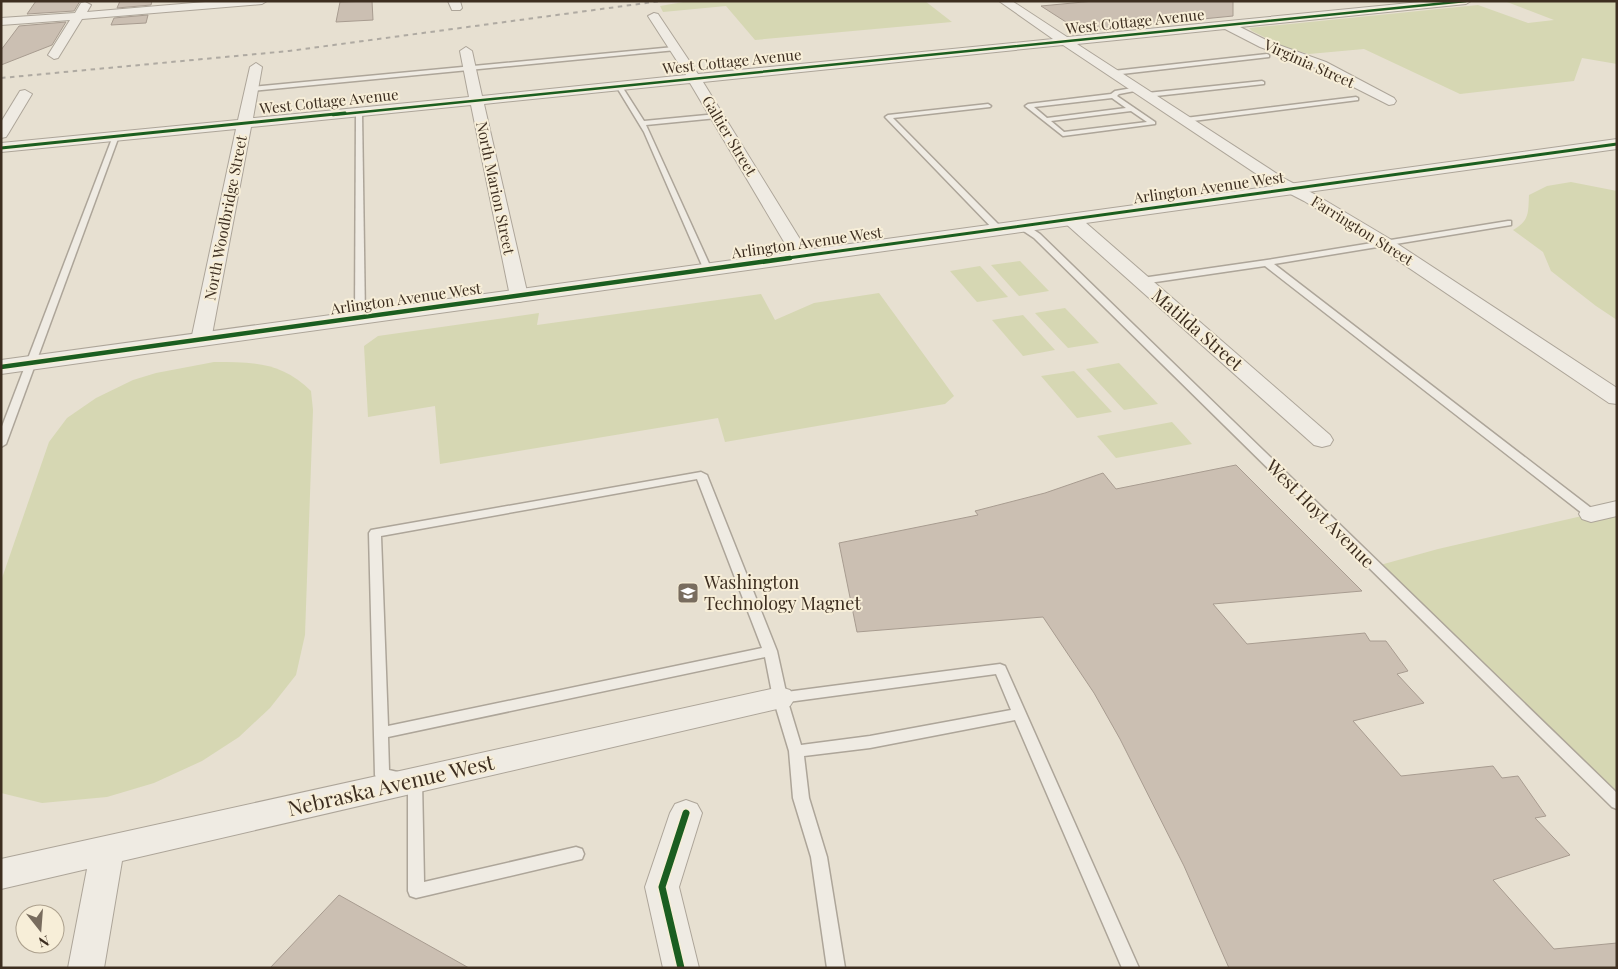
<svg xmlns="http://www.w3.org/2000/svg" width="1618" height="969" font-family="'Playfair Display',serif">
  <style>
    .green { fill: #d6d7b3 }
    .building { fill: #cbbfb2; stroke: #a89c90 }
    .lines { fill: none; stroke-linecap: round; stroke-linejoin: round }
    .service-casing { stroke: #ada599; stroke-width: 3 }
    .minor-casing { stroke: #ada599; stroke-width: 2 }
    .tertiary-casing { stroke: #ada599; stroke-width: 2 }
    .service { fill: #efebe3; fill-rule: evenodd }
    .minor { fill: #efebe3; fill-rule: evenodd }
    .tertiary { fill: #efebe3; fill-rule: evenodd }
    .rail { stroke: #afaaa2; stroke-width: 2; stroke-dasharray: 4.5 4.5; stroke-linecap: butt }
    .cycleway-far3-casing { stroke: #f7eed8; stroke-width: 4.5 }
    .cycleway-far2-casing { stroke: #f7eed8; stroke-width: 5 }
    .cycleway-far1-casing { stroke: #f7eed8; stroke-width: 7 }
    .cycleway-casing { stroke: #f7eed8; stroke-width: 10 }
    .cycleway-far3 { stroke: #1b5e20; stroke-width: 2.5 }
    .cycleway-far2 { stroke: #1b5e20; stroke-width: 3 }
    .cycleway-far1 { stroke: #1b5e20; stroke-width: 4.5 }
    .cycleway { stroke: #1b5e20; stroke-width: 7 }
    .labels { text-anchor: middle; stroke-width: 4; stroke-linejoin: round; paint-order: stroke }
    .far-street-label { font-size: 15px; fill: #3d2e20; stroke: #f7eed8 }
    .street-label { font-size: 18px; fill: #3d2e20; stroke: #f7eed8 }
    .poi-label { font-size: 18px; fill: #3d2e20; stroke: #f7eed8; text-anchor: start }
    .near-street-label { font-size: 21px; fill: #3d2e20; stroke: #f7eed8 }
  </style>
  <rect width="100%" height="100%" fill="#e7e0d1"/>
  <g class="green">
    <polygon points="689,1 925,1 952,22 755,40 726,6 663,12 660,6"/>
    <polygon points="1515,1 1617,1 1617,64 1582,58 1574,81 1460,94 1364,49 1309,54 1286,48 1252,31 1249,28 1478,5 1528,23 1554,20 1507,2"/>
    <path d="M1571 182 1617 191V320L1596 306 1551 271 1543 252 1513 230C1530 220 1528 213 1529 195L1547 186Z"/>
    <polygon points="1020,261 1049,291 1019,296 991,265"/>
    <polygon points="980,266 1008,297 977,302 950,271"/>
    <polygon points="879,293 954,396 945,404 725,442 718,418 440,464 435,406 368,417 364,346 378,336 539,313 537,325 761,294 775,320 814,303"/>
    <polygon points="1065,308 1099,343 1068,348 1035,313"/>
    <polygon points="1023,315 1055,350 1023,356 992,320"/>
    <path d="M214 362C253 362 282 362 311 391L313 410 305 635 296 675 270 708 239 737 202 761 154 783 107 797 42 803 1 793V581L49 442 67 418 96 398 133 380 156 373Z"/>
    <polygon points="1119,363 1158,404 1124,410 1086,369"/>
    <polygon points="1074,371 1112,412 1077,418 1041,376"/>
    <polygon points="1172,422 1192,444 1116,458 1097,436"/>
    <polygon points="1617,508 1617,803 1373,567 1438,549"/>
  </g>
  <g class="building">
    <polygon points="36,1 80,1 74,11 27,14"/>
    <polygon points="120,1 152,1 151,5 117,8"/>
    <polygon points="372,1 373,20 336,22 340,2"/>
    <polygon points="1094,1 1233,1 1233,16 1080,31 1041,6"/>
    <polygon points="148,15 146,23 111,25 114,18"/>
    <polygon points="66,22 52,45 1,65 1,50 19,26"/>
    <polygon points="1236,465 1362,591 1213,604 1247,644 1365,633 1370,641 1386,641 1408,671 1397,674 1424,703 1353,721 1401,776 1493,766 1502,778 1518,776 1546,816 1535,818 1570,855 1493,880 1554,949 1617,943 1617,968 1229,968 1184,866 1120,739 1094,693 1043,617 857,632 839,543 978,515 975,511 1045,493 1103,473 1116,489"/>
    <polygon points="339,895 469,968 270,968"/>
  </g>
  <g class="lines">
    <g class="service-casing">
      <g id="service">
        <polygon points="674,47 676,48 676,50 252,91 249,89 252,87"/>
        <polygon points="1267,54 1269,55 1269,57 1113,75 1110,73 1113,71"/>
        <polygon points="1262,81 1264,82 1264,84 1147,97 1144,95 1147,93"/>
        <polygon points="617,85 621,85 644,121 717,114 720,116 717,118 646,125 712,270 711,272 705,272 704,270 644,132 616,86"/>
        <path d="M1138 87 1140 88V90L1119 94 1117 96 1155 122V124L1063 136 1025 106 1028 104 1111 94 1115 91ZM1112 98 1126 108 1047 118 1034 107ZM1131 111 1147 122 1064 132 1051 121Z"/>
        <polygon points="1356,97 1358,98 1358,100 1185,122 1182,120 1185,118"/>
        <polygon points="988,104 991,106 990,107 893,118 1002,228 1002,232 996,232 885,117 888,115"/>
        <polygon points="359,110 362,112 365,318 360,321 355,318 356,112"/>
        <polygon points="116,134 119,136 6,444 1,447 1,429 113,136"/>
        <polygon points="1508,221 1511,221 1511,225 1274,264 1595,511 1597,514 1595,517 1587,517 1265,266 1142,284 1138,281 1142,278 1267,260"/>
        <polygon points="1019,224 1025,224 1040,234 1617,793 1617,809 1612,807 1034,238 1019,228"/>
        <path d="M701 472 707 475 777 651 786 692 1000 664 1005 666 1139 968H1122L1015 720 870 748 804 756 809 798 827 857 845 968H827L811 857 793 798 789 751 773 698 765 657 388 737 389 770 402 773 404 777 402 781 397 783 377 779 375 775 369 533 371 530ZM697 479 762 648 388 726 381 536ZM996 674 1011 710 870 736 801 745 788 702Z"/>
        <polygon points="415,774 420,776 422,780 424,882 576,847 582,849 584,854 582,859 416,898 410,896 408,891 408,780 410,776"/>
      </g>
    </g>
    <g class="minor-casing">
      <g id="minor">
        <polygon points="217,1 267,1 262,4 82,19 58,58 54,59 48,55 70,20 1,25 1,18 75,13 81,3 85,2 91,5 87,12"/>
        <polygon points="448,1 460,1 462,8 460,10 452,10"/>
        <polygon points="999,1 1012,1 1067,37 1430,1 1471,1 1466,4 1240,27 1268,41 1326,62 1394,98 1396,101 1394,104 1389,105 1316,68 1260,47 1225,29 1077,44 1285,179 1316,195 1390,239 1617,388 1617,404 1609,403 1378,247 1304,201 1273,185 1063,45 703,82 811,257 808,261 802,262 796,261 793,257 690,83 484,104 528,296 526,300 519,302 512,300 510,296 471,105 251,127 211,340 208,344 201,346 194,344 191,340 236,129 1,152 1,143 238,120 250,67 256,63 262,67 253,118 469,97 460,51 466,47 472,51 482,96 686,75 648,16 654,13 658,14 698,74 1053,39"/>
        <polygon points="25,90 32,94 8,134 6,137 1,138 1,122 20,91"/>
        <polygon points="1072,215 1078,216 1330,435 1333,440 1330,445 1322,447 1314,445 1066,224 1064,220 1066,216"/>
        <polygon points="1617,501 1617,516 1591,522 1582,519 1579,514 1582,509"/>
        <polygon points="780,687 790,690 795,698 790,706 122,861 104,968 68,968 87,869 1,889 1,859"/>
        <polygon points="686,800 697,804 702,813 679,887 699,968 663,968 645,887 670,813 675,804"/>
      </g>
    </g>
    <g class="tertiary-casing">
      <polygon id="tertiary" points="1617,139 1617,149 1,374 1,360"/>
    </g>
    <use href="#service" class="service"/>
    <use href="#minor" class="minor"/>
    <use href="#tertiary" class="tertiary"/>
    <polyline class="rail" points="1,78 289,51 661,1"/>
    <g class="cycleway-far3-casing">
      <polyline id="cycleway-far3" points="333,115 1466,1"/>
    </g>
    <g class="cycleway-far2-casing">
      <g id="cycleway-far2">
        <polyline points="1,148 345,113"/>
        <polyline points="781,259 1617,144"/>
      </g>
    </g>
    <g class="cycleway-far1-casing">
      <polyline id="cycleway-far1" points="1,367 790,258"/>
    </g>
    <g class="cycleway-casing">
      <polyline id="cycleway" points="681,968 662,887 686,813"/>
    </g>
    <use href="#cycleway-far3" class="cycleway-far3"/>
    <use href="#cycleway-far2" class="cycleway-far2"/>
    <use href="#cycleway-far1" class="cycleway-far1"/>
    <use href="#cycleway" class="cycleway"/>
  </g>
  <defs>
    <g id="school-square" transform="scale(1.125)"><rect x="-9" y="-9" width="18" height="18" rx="4" fill="#786c5e" stroke="#f7eed8"/><path d="M0-5L7-2L0 1L-7-2ZM-4 1L0 2.5L4 1V4Q0 6-4 4Z" fill="#fff"/></g>
  </defs>
  <g fill-rule="evenodd">
    <use href="#school-square" x="688" y="593"/>
  </g>
  <g class="labels">
    <g class="far-street-label">
      <text transform="translate(1135 22) rotate(-6)" y="5">West Cottage Avenue</text>
      <text transform="translate(732 62) rotate(-6)" y="5">West Cottage Avenue</text>
      <text transform="translate(1309 64) rotate(24)" y="5">Virginia Street</text>
      <text transform="translate(329 102) rotate(-6)" y="5">West Cottage Avenue</text>
      <text transform="translate(729 136) rotate(59)" y="5">Galtier Street</text>
      <text transform="translate(495 188) rotate(78)" y="5">North Marion Street</text>
      <text transform="translate(1209 188) rotate(-8)" y="5">Arlington Avenue West</text>
      <text transform="translate(226 218) rotate(-79)" y="5">North Woodbridge Street</text>
      <text transform="translate(1362 231) rotate(32)" y="5">Farrington Street</text>
      <text transform="translate(807 243) rotate(-8)" y="5">Arlington Avenue West</text>
      <text transform="translate(406 299) rotate(-8)" y="5">Arlington Avenue West</text>
    </g>
    <g class="street-label">
      <text transform="translate(1197 330) rotate(41)" y="6">Matilda Street</text>
      <text transform="translate(1320 514) rotate(45)" y="6">West Hoyt Avenue</text>
    </g>
    <g class="poi-label">
      <text x="704" y="589">Washington<tspan x="704" dy="21">Technology Magnet</tspan></text>
    </g>
    <g class="near-street-label">
      <text transform="translate(391 786) rotate(-13)" y="7">Nebraska Avenue West</text>
    </g>
  </g>
  <rect width="1618" height="969" fill="none" stroke="#3d2e20" stroke-width="5"/>
  <g transform="translate(40 929) rotate(163)"><circle r="24" fill="#f7eed8" stroke="#ada18e"/>
  <path d="M0-4L9 19L0 12L-9 19Z" fill="#786c5e"/>
  <text y="-8" font-size="14" font-weight="bold" text-anchor="middle" fill="#3d2e20">N</text>
  </g>
</svg>
